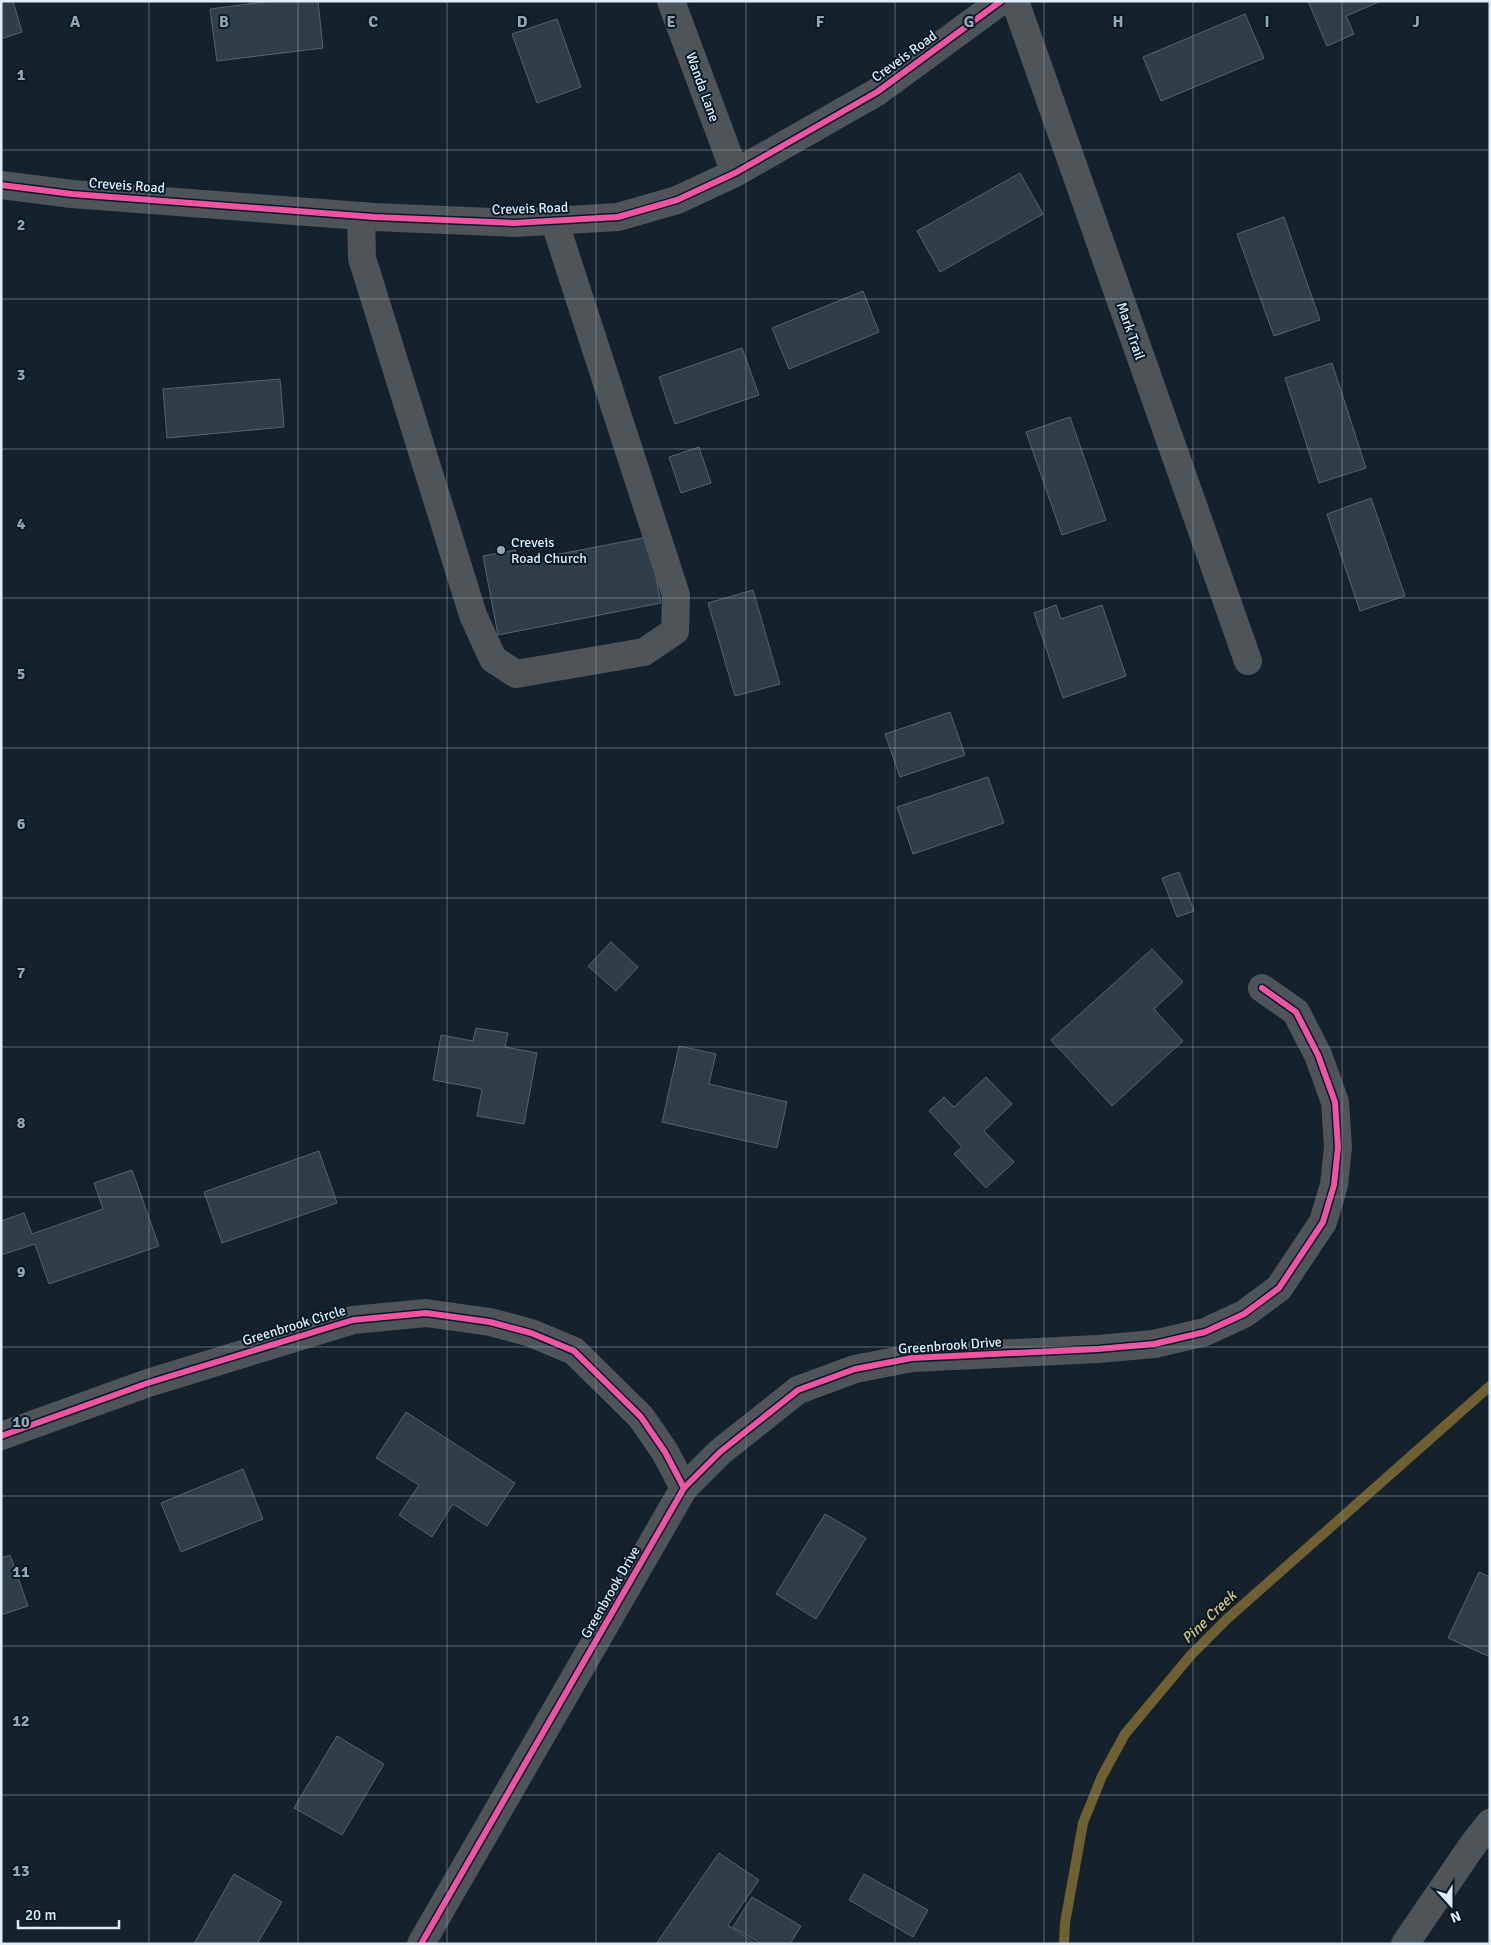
<svg xmlns="http://www.w3.org/2000/svg" width="1491" height="1945" font-family="Signika,sans-serif">
  <style>
    .lines { fill: none; stroke-linecap: round; stroke-linejoin: round }
    .stream { stroke: #6f6033; stroke-width: 10 }
    .building { fill: #2f3e48; stroke: #58636b }
    .minor { stroke: #4f5458; stroke-width: 28 }
    .cycleway-casing { stroke: #041a29; stroke-width: 9 }
    .cycleway { stroke: #f153a3; stroke-width: 6 }
    .grid { fill: none; stroke: #98a6b1; stroke-width: 1; stroke-opacity: 0.55 }
    .poi-dot { fill: #98a6b1; stroke: #041a29; stroke-width: 2 }
    .labels { text-anchor: middle; stroke-width: 4; stroke-linejoin: round; paint-order: stroke }
    .street-label { font-size: 14px; fill: #dfedf9; stroke: #041a29 }
    .poi-label { font-size: 14px; fill: #dfedf9; stroke: #041a29; text-anchor: start }
    .water-label { font-size: 15px; font-style: italic; fill: #e0c476; stroke: #041a29 }
    .grid-label { font-size: 16px; text-anchor: middle; font-weight: bold; fill: #98a6b1; stroke: #041a29; stroke-width: 4; stroke-linejoin: round; paint-order: stroke }
  </style>
  <rect width="100%" height="100%" fill="#15222b"/>
  <g class="lines">
    <polyline class="stream" points="1064,1944 1065,1923 1083,1823 1102,1776 1125,1734 1191,1655 1227,1619 1490,1386"/>
  </g>
  <g class="building">
    <polygon points="1,1 13,1 22,32 1,39"/>
    <polygon points="272,1 318,1 323,48 217,61 210,9"/>
    <polygon points="1308,1 1381,1 1346,16 1354,34 1327,46"/>
    <polygon points="1245,14 1264,58 1161,101 1143,57"/>
    <polygon points="557,19 581,87 537,103 512,34"/>
    <polygon points="1020,173 1043,214 940,272 917,231"/>
    <polygon points="1284,217 1320,320 1274,336 1237,234"/>
    <polygon points="863,291 879,332 789,369 772,328"/>
    <polygon points="742,348 759,395 675,424 659,377"/>
    <polygon points="1332,363 1366,468 1319,483 1285,378"/>
    <polygon points="280,379 284,427 167,438 163,389"/>
    <polygon points="1070,417 1106,520 1062,535 1026,432"/>
    <polygon points="699,447 711,483 681,493 669,457"/>
    <polygon points="1371,498 1405,596 1360,611 1327,514"/>
    <polygon points="648,537 661,603 498,635 483,556 515,550 518,562"/>
    <polygon points="753,590 780,684 735,696 708,603"/>
    <polygon points="1056,605 1061,619 1102,605 1126,676 1063,698 1034,613"/>
    <polygon points="950,712 965,755 900,777 885,734"/>
    <polygon points="988,777 1004,823 913,854 897,807"/>
    <polygon points="1179,872 1194,911 1177,917 1162,878"/>
    <polygon points="611,942 638,967 616,991 588,966"/>
    <polygon points="1152,949 1183,982 1154,1009 1183,1041 1112,1106 1051,1040"/>
    <polygon points="476,1028 508,1033 505,1047 537,1053 524,1124 477,1116 482,1089 433,1080 441,1035 473,1041"/>
    <polygon points="679,1046 716,1054 709,1084 787,1102 777,1148 662,1122"/>
    <polygon points="986,1077 1012,1104 984,1131 1014,1162 986,1188 954,1154 962,1147 929,1111 944,1097 954,1107"/>
    <polygon points="319,1151 337,1203 222,1243 204,1192"/>
    <polygon points="132,1170 159,1246 49,1284 35,1244 1,1255 1,1221 24,1213 32,1234 103,1209 94,1183"/>
    <polygon points="406,1412 515,1483 487,1526 453,1504 432,1537 399,1515 419,1485 376,1458"/>
    <polygon points="243,1469 263,1519 181,1552 161,1503"/>
    <polygon points="825,1514 866,1538 816,1619 776,1594"/>
    <polygon points="10,1555 28,1606 1,1615 1,1558"/>
    <polygon points="1479,1572 1490,1577 1490,1657 1448,1638"/>
    <polygon points="337,1736 384,1764 342,1835 294,1808"/>
    <polygon points="719,1853 759,1880 728,1925 756,1944 656,1944"/>
    <polygon points="234,1874 282,1902 257,1944 194,1944"/>
    <polygon points="864,1874 928,1910 913,1937 849,1900"/>
    <polygon points="752,1897 801,1926 790,1944 761,1944 733,1927"/>
  </g>
  <g class="lines">
    <g class="minor">
      <polyline points="671,1 735,173"/>
      <polyline points="1015,1 1248,661"/>
      <polyline points="1,185 72,194 374,217 514,223 618,217 677,200 735,173 877,92 1001,1"/>
      <polyline points="361,216 362,258 473,615 493,659 516,674 644,652 675,631 676,595 554,220"/>
      <polyline points="1,1436 148,1383 353,1320 426,1313 490,1322 531,1333 574,1351 641,1417 665,1452 684,1488"/>
      <polyline points="421,1944 684,1488 720,1452 798,1390 855,1369 912,1358 1098,1349 1154,1344 1205,1332 1244,1314 1279,1288 1323,1222 1334,1185 1338,1147 1335,1102 1318,1055 1296,1012 1262,988"/>
      <polyline points="1405,1944 1472,1846 1490,1823"/>
    </g>
    <g class="cycleway-casing">
      <g id="cycleway">
        <polyline points="1,185 72,194 374,217 514,223 618,217 677,200 735,173 877,92 1001,1"/>
        <polyline points="1,1436 148,1383 353,1320 426,1313 490,1322 531,1333 574,1351 641,1417 665,1452 684,1488"/>
        <polyline points="421,1944 684,1488 720,1452 798,1390 855,1369 912,1358 1098,1349 1154,1344 1205,1332 1244,1314 1279,1288 1323,1222 1334,1185 1338,1147 1335,1102 1318,1055 1296,1012 1262,988"/>
      </g>
    </g>
    <use href="#cycleway" class="cycleway"/>
  </g>
  <path class="grid" d="M149 1V1944M298 1V1944M447 1V1944M596 1V1944M746 1V1944M895 1V1944M1044 1V1944M1193 1V1944M1342 1V1944M1 150H1490M1 299H1490M1 449H1490M1 598H1490M1 748H1490M1 898H1490M1 1047H1490M1 1197H1490M1 1347H1490M1 1496H1490M1 1646H1490M1 1795H1490"/>
  <circle class="poi-dot" cx="501" cy="550" r="5"/>
  <g class="labels">
    <g class="street-label">
      <text transform="translate(904 56) rotate(-36)" y="5">Creveis Road</text>
      <text transform="translate(703 87) rotate(70)" y="5">Wanda Lane</text>
      <text transform="translate(127 185) rotate(4)" y="5">Creveis Road</text>
      <text transform="translate(530 208) rotate(-2)" y="5">Creveis Road</text>
      <text transform="translate(1131 331) rotate(71)" y="5">Mark Trail</text>
      <text transform="translate(294 1325) rotate(-17)" y="5">Greenbrook Circle</text>
      <text transform="translate(950 1345) rotate(-4)" y="5">Greenbrook Drive</text>
      <text transform="translate(610 1592) rotate(-60)" y="5">Greenbrook Drive</text>
    </g>
    <g class="poi-label">
      <text x="511" y="547">Creveis<tspan x="511" dy="16">Road Church</tspan></text>
    </g>
    <g class="water-label">
      <text transform="translate(1209 1617) rotate(-44)" y="5">Pine Creek</text>
    </g>
  </g>
  <g class="grid-label">
    <text x="75" y="27">A</text>
    <text x="224" y="27">B</text>
    <text x="373" y="27">C</text>
    <text x="522" y="27">D</text>
    <text x="671" y="27">E</text>
    <text x="820" y="27">F</text>
    <text x="969" y="27">G</text>
    <text x="1118" y="27">H</text>
    <text x="1267" y="27">I</text>
    <text x="1416" y="27">J</text>
    <text x="21" y="80">1</text>
    <text x="21" y="230">2</text>
    <text x="21" y="380">3</text>
    <text x="21" y="529">4</text>
    <text x="21" y="679">5</text>
    <text x="21" y="829">6</text>
    <text x="21" y="978">7</text>
    <text x="21" y="1128">8</text>
    <text x="21" y="1277">9</text>
    <text x="21" y="1427">10</text>
    <text x="21" y="1577">11</text>
    <text x="21" y="1726">12</text>
    <text x="21" y="1876">13</text>
  </g>
  <rect width="1491" height="1945" fill="none" stroke="#dfedf9" stroke-width="5"/>
  <g transform="translate(1451 1905) rotate(159)" stroke="#041a29" stroke-width="4" paint-order="stroke">
  <path d="M0-4L9 19L0 12L-9 19Z" fill="#dfedf9"/>
  <text y="-8" font-size="14" font-weight="bold" text-anchor="middle" fill="#dfedf9">N</text>
  </g>
  <path d="M18 1920v8h101v-8" fill="none" stroke="#dfedf9" stroke-width="2.5"/>
  <text x="25" y="1920" font-size="15" fill="#dfedf9" stroke="#041a29" stroke-width="4" paint-order="stroke">20 m</text>
</svg>
